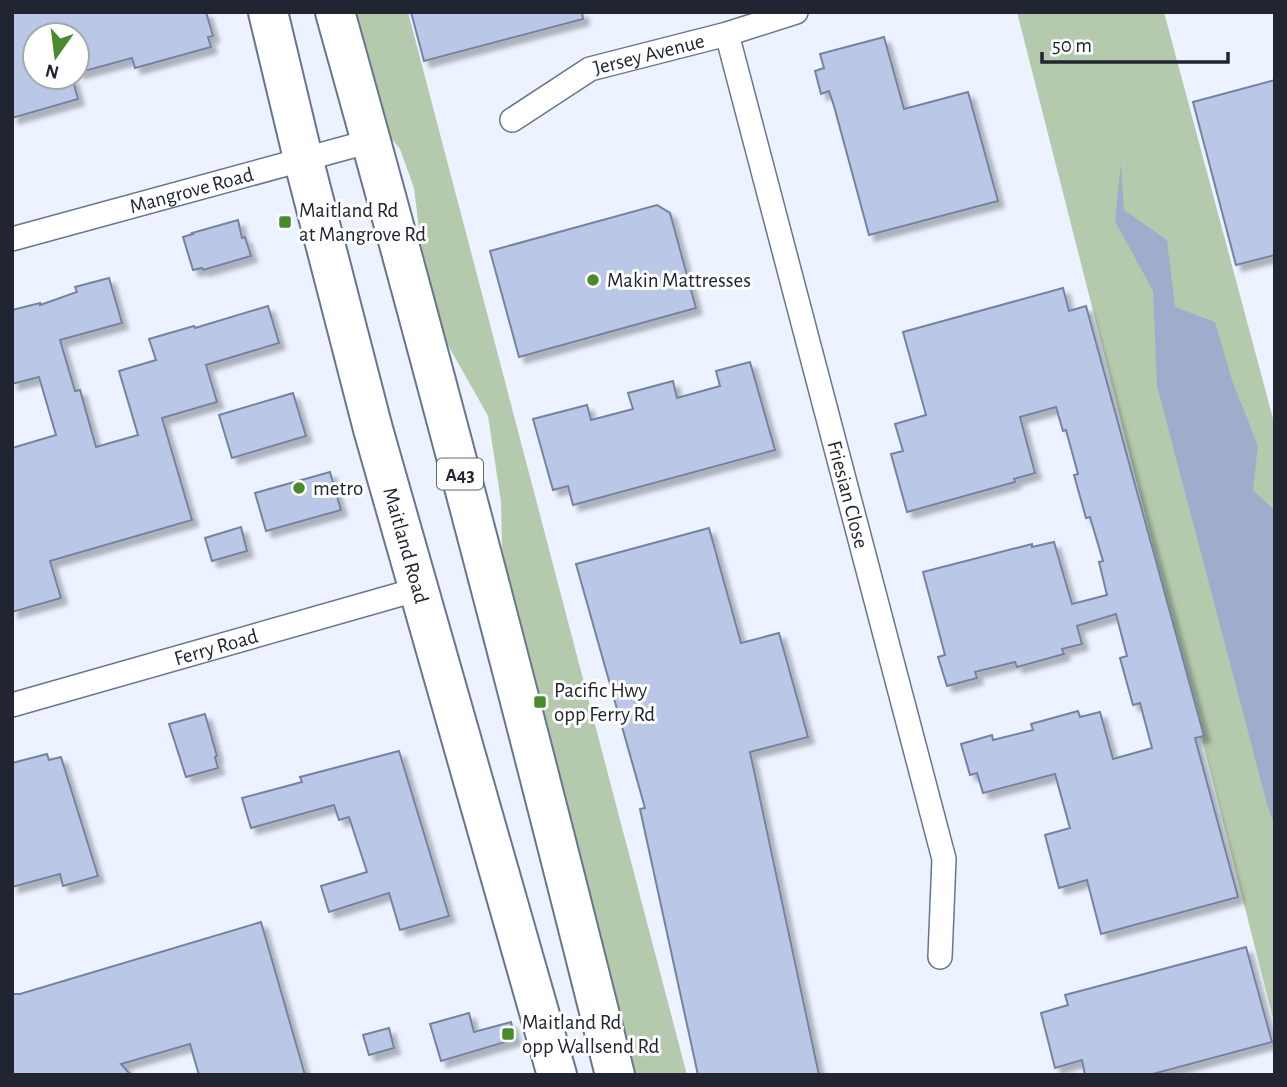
<svg xmlns="http://www.w3.org/2000/svg" width="1287" height="1087" font-family="'Alegreya Sans',sans-serif">
  <style>
    .grass { fill: #b5caad }
    .water { fill: #9fadcd }
    .building { fill: #bac7e7; stroke: #7683a0; stroke-width: 2; filter: url(#shadow) }
    .lines { fill: none; stroke-linecap: round; stroke-linejoin: round }
    .minor-casing { stroke: #687591; stroke-width: 26 }
    .trunk-casing { stroke: #687591; stroke-width: 42 }
    .minor { stroke: #fff; stroke-width: 23 }
    .trunk { stroke: #fff; stroke-width: 38 }
    .poi-dot { fill: #4a8a2c; stroke: #fff; stroke-width: 2.5 }
    .labels { text-anchor: middle; stroke-width: 6; stroke-linejoin: round; paint-order: stroke }
    .shield { fill: #fff; stroke: #63666f; stroke-width: 2 }
    .shield-label { font-size: 19px; font-weight: bold; fill: #202531 }
    .street-label { font-size: 21px; fill: #202531; stroke: #fff }
    .poi-label { font-size: 21px; fill: #202531; stroke: #fff; text-anchor: start }
  </style>
  <defs>
    <filter id="shadow"><feDropShadow dx="6" dy="6" stdDeviation="2" flood-color="#0004"/></filter>
  </defs>
  <rect width="100%" height="100%" fill="#ecf2ff"/>
  <g class="grass">
    <polygon points="348,12 408,12 687,1075 631,1075 529,690 502,547 501,502 488,416 444,338 422,253 414,188 400,149 376,120"/>
    <polygon points="1017,12 1164,12 1275,426 1275,1026"/>
  </g>
  <polygon class="water" points="1121,163 1124,210 1167,240 1175,307 1215,322 1232,380 1258,446 1253,490 1275,511 1275,828 1267,804 1157,386 1153,291 1115,221"/>
  <g class="building">
    <polygon points="12,12 206,12 213,36 208,37 211,47 135,68 132,58 77,73 77,35 35,35 35,77 72,77 78,99 12,118"/>
    <polygon points="411,12 582,12 583,19 424,61"/>
    <polygon points="884,37 904,109 968,92 998,201 869,235 834,106 829,91 821,94 815,71 824,68 820,54"/>
    <polygon points="1275,80 1275,255 1236,265 1193,102"/>
    <polygon points="657,205 670,213 696,308 519,357 490,251"/>
    <polygon points="238,220 242,238 245,237 251,256 203,270 202,268 193,270 183,237 193,234 192,233"/>
    <polygon points="109,278 122,323 60,340 75,391 80,390 96,447 138,435 119,371 156,360 149,339 194,326 195,328 268,306 279,343 206,365 217,402 162,418 192,520 50,561 61,598 12,612 12,448 56,435 39,377 12,384 12,310 40,303 40,305 77,292 75,287"/>
    <polygon points="1063,288 1069,311 1086,306 1204,736 1195,738 1238,897 1101,934 1087,880 1059,888 1045,835 1070,828 1055,774 983,793 977,773 970,775 961,744 992,735 993,740 1033,730 1031,724 1078,711 1080,717 1100,712 1113,759 1152,748 1140,703 1133,705 1120,658 1127,656 1116,614 1077,626 1082,644 1062,649 1064,654 1017,667 1015,662 975,672 977,678 947,686 938,657 945,655 923,572 1032,544 1032,547 1054,542 1072,604 1107,595 1099,562 1103,561 1090,517 1086,518 1074,475 1078,474 1066,430 1063,431 1056,407 1020,417 1035,473 1014,479 1015,482 907,512 891,454 903,451 895,424 926,415 903,332"/>
    <polygon points="750,362 775,450 573,505 568,486 553,490 533,419 587,405 591,420 633,409 628,393 673,381 677,398 720,386 716,371"/>
    <polygon points="293,393 306,436 232,458 219,415"/>
    <polygon points="330,472 341,510 266,531 255,493"/>
    <polygon points="241,527 247,551 212,561 205,538"/>
    <polygon points="709,528 741,643 779,633 808,737 750,752 819,1075 698,1075 640,809 645,808 576,564"/>
    <polygon points="205,714 217,756 215,757 218,768 186,777 169,724"/>
    <polygon points="399,751 449,916 400,930 389,893 329,912 321,886 367,872 349,817 339,820 334,805 251,828 242,798 302,782 300,777"/>
    <polygon points="47,754 49,760 61,757 98,876 63,886 60,874 12,887 12,763"/>
    <polygon points="261,922 305,1075 199,1075 190,1044 121,1064 131,1075 12,1075 12,994 20,994"/>
    <polygon points="1246,947 1272,1042 1149,1075 1085,1075 1082,1060 1055,1068 1041,1013 1068,1005 1065,995"/>
    <polygon points="469,1013 474,1032 511,1022 515,1039 441,1061 430,1024"/>
    <polygon points="389,1028 394,1048 369,1055 363,1035"/>
  </g>
  <g class="lines">
    <g class="minor-casing">
      <g id="minor">
        <path id="s1" d="M727 34 944 859 940 957"/>
        <path id="s2" d="M512 120 590 69 727 34 796 12"/>
        <path id="s3" d="M12 239 371 141"/>
        <path id="s4" d="M12 705 419 589"/>
      </g>
    </g>
    <g class="trunk-casing">
      <g id="trunk">
        <path id="s5" d="M268 12 303 158 373 429 557 1075"/>
        <path d="M335 12C434 365 526 719 615 1075"/>
      </g>
    </g>
    <use href="#minor" class="minor"/>
    <use href="#trunk" class="trunk"/>
  </g>
  <g class="poi-dot">
    <rect x="278" y="215" width="14" height="14" rx="3.5"/>
    <circle cx="593" cy="280" r="7"/>
    <circle cx="299" cy="488" r="7"/>
    <rect x="533" y="695" width="14" height="14" rx="3.5"/>
    <rect x="501" y="1027" width="14" height="14" rx="3.5"/>
  </g>
  <g class="labels">
    <rect class="shield" x="437" y="458.5" width="46" height="31" rx="5"/>
    <g class="shield-label">
      <text x="460" y="481">A43</text>
    </g>
    <g class="street-label">
      <text dy="7" stroke="none"><textPath href="#s2" startOffset="154">Jersey Avenue</textPath></text>
      <text dy="7" stroke="none"><textPath href="#s3" startOffset="186">Mangrove Road</textPath></text>
      <text dy="7" stroke="none"><textPath href="#s1" startOffset="476">Friesian Close</textPath></text>
      <text dy="7" stroke="none"><textPath href="#s5" startOffset="551">Maitland Road</textPath></text>
      <text dy="7" stroke="none"><textPath href="#s4" startOffset="212">Ferry Road</textPath></text>
    </g>
    <g class="poi-label">
      <text x="299" y="217">Maitland Rd<tspan x="299" dy="24">at Mangrove Rd</tspan></text>
      <text x="607" y="287">Makin Mattresses</text>
      <text x="313" y="495">metro</text>
      <text x="554" y="697">Pacific Hwy<tspan x="554" dy="24">opp Ferry Rd</tspan></text>
      <text x="522" y="1029">Maitland Rd<tspan x="522" dy="24">opp Wallsend Rd</tspan></text>
    </g>
  </g>
  <rect width="1287" height="1087" fill="none" stroke="#202531" stroke-width="28"/>
  <g transform="translate(56 56) rotate(194)"><circle r="33" fill="#ffffff" stroke="#a6a8ad" stroke-width="2"/>
  <path d="M0-5L12 26L0 18L-12 26Z" fill="#4a8a2c"/>
  <text y="-10" font-size="19" font-weight="bold" text-anchor="middle" fill="#202531">N</text>
  </g>
  <path d="M1042 52v10h186v-10" fill="none" stroke="#202531" stroke-width="3.5"/>
  <text x="1052" y="52" font-size="21" fill="#202531" stroke="#ffffff" stroke-width="5" paint-order="stroke">50 m</text>
</svg>
